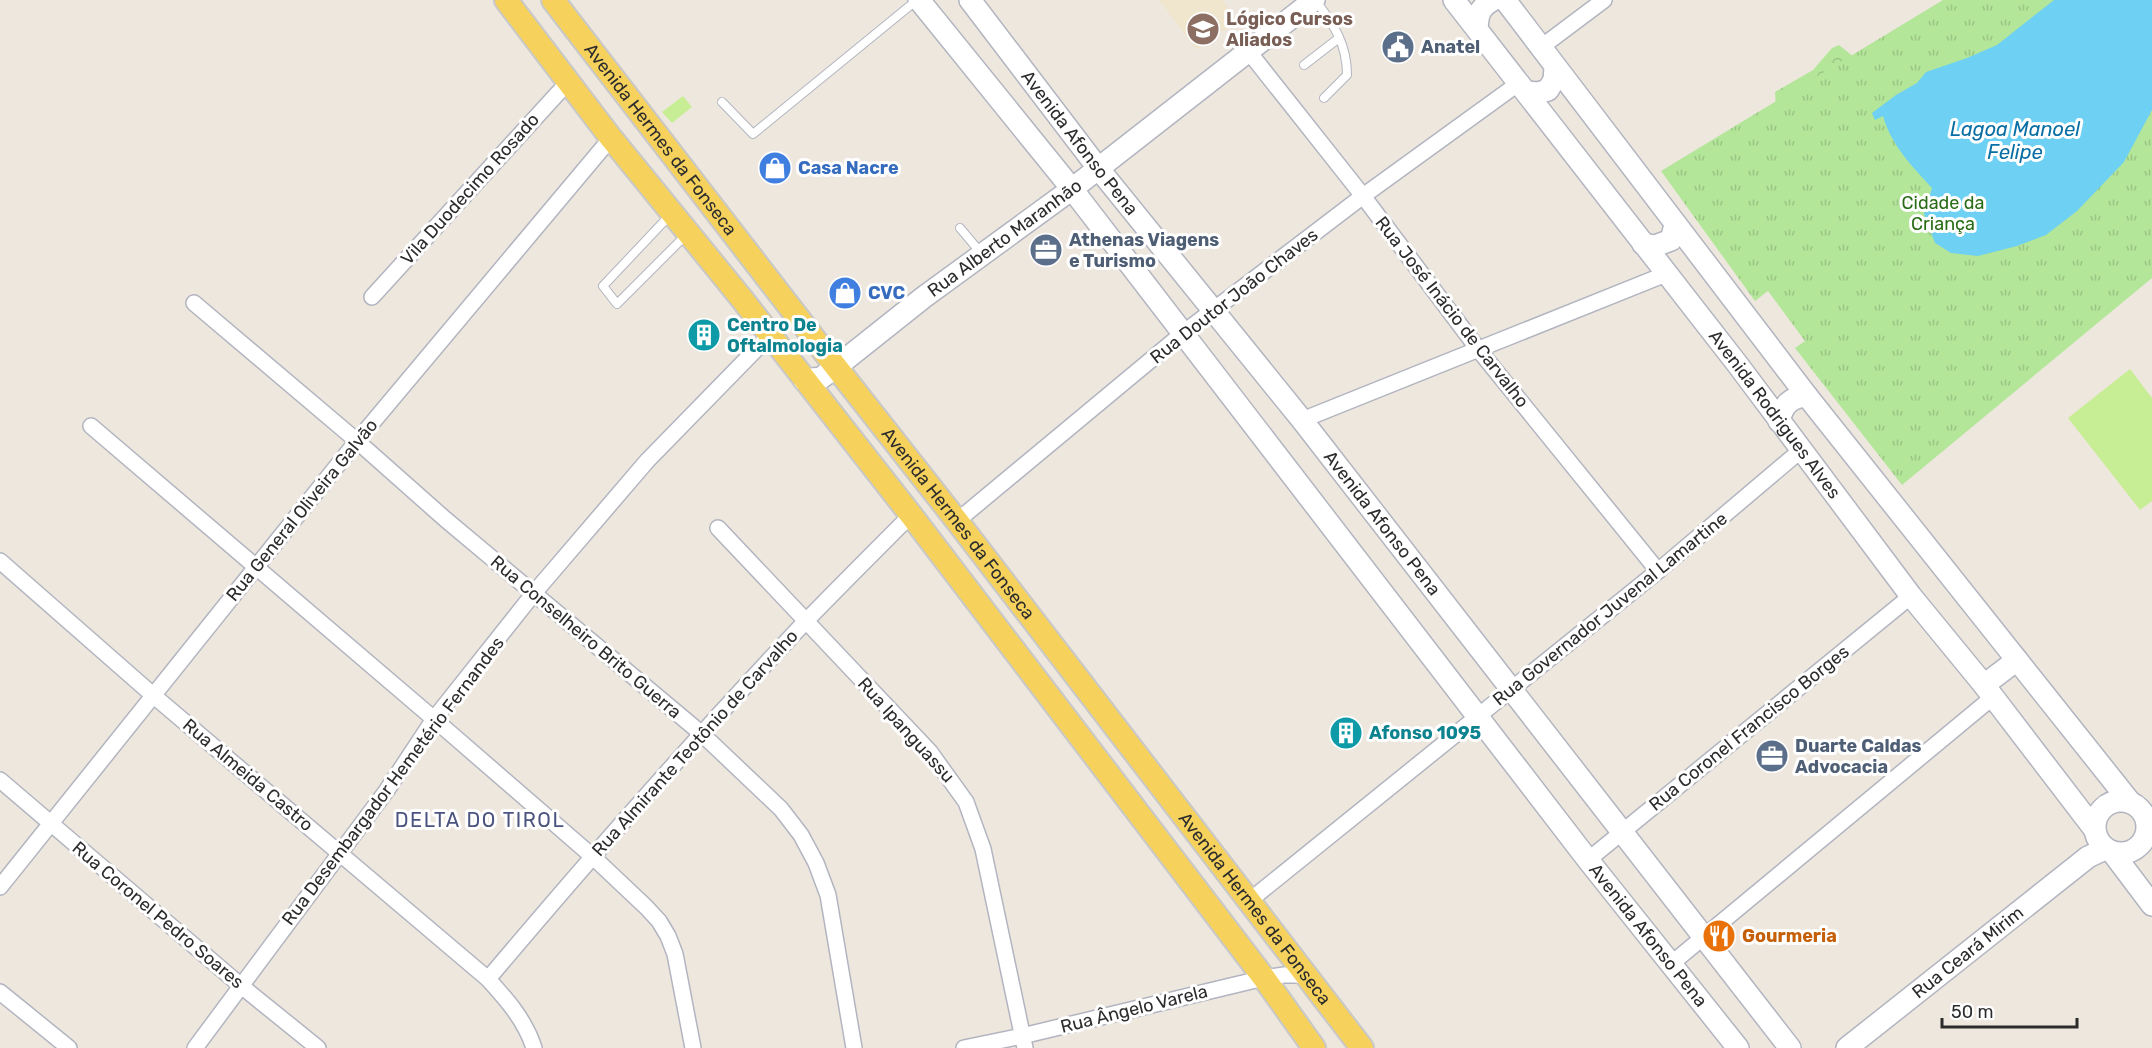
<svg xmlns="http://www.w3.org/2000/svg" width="2152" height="1048" font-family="Rubik,sans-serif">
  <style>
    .education { fill: #f0e5cd }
    .forest { fill: url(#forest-crowns) }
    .park { fill: url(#park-tufts) }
    .pitch { fill: #c8ee95 }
    .water { fill: #6ed0f3 }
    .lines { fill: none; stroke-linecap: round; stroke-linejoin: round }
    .lane-casing { stroke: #b2b5c0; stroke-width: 10 }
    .street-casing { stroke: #b2b5c0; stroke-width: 18 }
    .secondary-casing { stroke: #b2b5c0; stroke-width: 24 }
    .primary-casing { stroke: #c8c8c8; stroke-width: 26 }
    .lane { stroke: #fff; stroke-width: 8 }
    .street { stroke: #fff; stroke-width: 15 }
    .secondary { stroke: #fff; stroke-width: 21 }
    .primary { stroke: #f6d25c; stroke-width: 22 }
    .labels { text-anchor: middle; stroke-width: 6; stroke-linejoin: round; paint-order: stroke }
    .education-label { font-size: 18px; font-weight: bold; fill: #785e54; stroke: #fff; text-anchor: start }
    .service-label { font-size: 18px; font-weight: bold; fill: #4e5e75; stroke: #fff; text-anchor: start }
    .street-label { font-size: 18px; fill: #2c2c2c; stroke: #fff }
    .shop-label { font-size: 18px; font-weight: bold; fill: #366cbe; stroke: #fff; text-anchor: start }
    .park-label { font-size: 18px; fill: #2a6d18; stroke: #fff }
    .culture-label { font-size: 18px; font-weight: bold; fill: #0d838f; stroke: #fff; text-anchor: start }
    .food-label { font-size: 18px; font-weight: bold; fill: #c56008; stroke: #fff; text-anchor: start }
    .water-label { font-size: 20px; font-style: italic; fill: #096ea4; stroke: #fff }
    .neighbourhood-label { font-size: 20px; letter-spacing: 1.5px; fill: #4a547f; stroke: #fff }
  </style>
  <defs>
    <pattern id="forest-crowns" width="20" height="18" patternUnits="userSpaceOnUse" patternTransform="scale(1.5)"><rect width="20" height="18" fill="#b3e699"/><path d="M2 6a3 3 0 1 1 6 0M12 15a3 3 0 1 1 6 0" fill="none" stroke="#9ac584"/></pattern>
    <pattern id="park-tufts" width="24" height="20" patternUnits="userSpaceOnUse" patternTransform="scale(1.5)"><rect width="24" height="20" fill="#b3e699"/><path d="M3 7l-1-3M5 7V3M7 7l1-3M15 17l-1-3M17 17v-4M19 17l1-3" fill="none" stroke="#9ac584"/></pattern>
  </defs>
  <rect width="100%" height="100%" fill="#eee7de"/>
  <polygon class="education" points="1159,0 1222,0 1237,20 1197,50"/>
  <polygon class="forest" points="1839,45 1854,57 1776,108 1775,92 1813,70 1832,48"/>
  <polygon class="park" points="1943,0 2152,0 2152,278 1902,485 1795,348 1805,341 1768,291 1755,301 1661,171"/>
  <g class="pitch">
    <polygon points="683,96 692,107 672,123 662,112"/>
    <polygon points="2130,369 2152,398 2152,501 2140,510 2068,418"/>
  </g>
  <path class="water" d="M2054 0H2152V110L2124 162 2077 211 2046 235 2017 246 1978 256 1951 253 1935 243 1924 214 1932 188C1912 166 1891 145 1883 116L1875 120 1872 113 1896 95 1917 83 1926 72 1967 58 1997 45Z"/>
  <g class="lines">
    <g class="lane-casing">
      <g id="lane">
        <path d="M1316 1C1334 25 1347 44 1347 75L1324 98"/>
        <polyline points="1304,65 1339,38"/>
        <polyline points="722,102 753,134 917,0"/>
        <polyline points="671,214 603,286 617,304 686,235"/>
        <polyline points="960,228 981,253"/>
      </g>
    </g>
    <g class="street-casing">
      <g id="street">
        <polyline points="1540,48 1604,0"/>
        <polyline points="1249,52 1363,196 1478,349 1658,571"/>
        <polyline points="372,297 569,81"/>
        <polyline points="194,303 357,441 445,519 702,734 781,809 801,835 816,863 828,895 854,1048"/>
        <polyline points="1302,420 1666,274"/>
        <polyline points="91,426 434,719 592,856 646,907 659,921 668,936 675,954 693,1048"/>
        <polyline points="957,521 1182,334 1363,196 1519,83"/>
        <polyline points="718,528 930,752 966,802 983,849 1025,1048"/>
        <path d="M0 561 154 696 488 979C507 1000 525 1020 534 1048"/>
        <polyline points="0,780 240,985 318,1048"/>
        <polyline points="1588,860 1911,596"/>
        <polyline points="0,887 357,441 611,138"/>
        <polyline points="1249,901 1658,571 1800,451"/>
        <polyline points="1671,964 1993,697"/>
        <path d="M488 979C591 857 696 737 805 622 840 586 875 551 911 515"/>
        <polyline points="0,992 69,1048"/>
        <polyline points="195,1048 387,790 434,719 534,593 647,461 770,335"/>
        <polyline points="964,1048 1022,1036 1264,978 1284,975 1305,975"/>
      </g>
    </g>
    <g class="secondary-casing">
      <g id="secondary">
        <path id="s1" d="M919 0 1072 189 1588 860 1738 1048"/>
        <path id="s2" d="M970 0 1098 168 1302 420 1790 1048"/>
        <path id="s3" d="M1454 0 1738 365 1911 596 1984 685 2095 830"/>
        <polyline points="1505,0 1807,396 2130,802"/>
        <path d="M1477 29C1478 14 1479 8 1493 0"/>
        <polyline points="1526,92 1538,93 1548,90 1554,80 1555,68"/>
        <polyline points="1643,244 1655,246 1671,240 1675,225"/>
        <path id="s4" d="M804 380 821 378 836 367 924 297 1072 189 1314 0"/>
        <path d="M1779 421C1783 405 1790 397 1807 396"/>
        <polyline points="1984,685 2017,660"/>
        <circle cx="2121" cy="827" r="26"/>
        <polyline points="2112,852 2152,905"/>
        <path id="s5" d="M1847 1048 2088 857 2105 849"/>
      </g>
    </g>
    <g class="primary-casing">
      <g id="primary">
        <polyline points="506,0 611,138 742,299 911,515 1264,978 1314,1048"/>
        <path id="s6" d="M553 0 836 367 957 521 1362 1048"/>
      </g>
    </g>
    <use href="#lane" class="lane"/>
    <use href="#street" class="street"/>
    <use href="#secondary" class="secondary"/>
    <use href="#primary" class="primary"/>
  </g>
  <defs>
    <g id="school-disc" transform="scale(1.725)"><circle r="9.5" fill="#8d6e63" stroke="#fff"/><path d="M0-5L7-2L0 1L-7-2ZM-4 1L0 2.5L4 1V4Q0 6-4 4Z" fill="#fff"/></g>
    <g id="civic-disc" transform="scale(1.725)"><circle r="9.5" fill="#5c6f8a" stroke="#fff"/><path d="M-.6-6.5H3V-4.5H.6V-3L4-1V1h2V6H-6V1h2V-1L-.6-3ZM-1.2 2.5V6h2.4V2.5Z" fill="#fff"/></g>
    <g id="shop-disc" transform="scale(1.725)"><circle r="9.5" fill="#3f7fe0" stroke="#fff"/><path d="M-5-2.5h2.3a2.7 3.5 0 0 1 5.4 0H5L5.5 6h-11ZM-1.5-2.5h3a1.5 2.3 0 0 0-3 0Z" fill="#fff"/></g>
    <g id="office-disc" transform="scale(1.725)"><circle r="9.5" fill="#5c6f8a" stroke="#fff"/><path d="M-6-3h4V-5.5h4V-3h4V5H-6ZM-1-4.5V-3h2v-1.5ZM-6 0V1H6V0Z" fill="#fff"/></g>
    <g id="building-disc" transform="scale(1.725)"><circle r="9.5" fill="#0f9aa8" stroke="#fff"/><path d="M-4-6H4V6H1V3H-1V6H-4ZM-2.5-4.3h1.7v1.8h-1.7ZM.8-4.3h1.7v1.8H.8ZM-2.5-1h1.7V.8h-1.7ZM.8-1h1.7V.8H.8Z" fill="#fff"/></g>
    <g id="restaurant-disc" transform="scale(1.725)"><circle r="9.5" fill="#e8710a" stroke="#fff"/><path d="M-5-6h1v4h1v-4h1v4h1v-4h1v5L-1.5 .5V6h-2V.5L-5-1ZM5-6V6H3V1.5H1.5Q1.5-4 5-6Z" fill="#fff"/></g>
  </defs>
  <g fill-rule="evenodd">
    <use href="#school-disc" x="1203" y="29"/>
    <use href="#civic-disc" x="1398" y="47"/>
    <use href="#shop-disc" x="775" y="168"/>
    <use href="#office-disc" x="1046" y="250"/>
    <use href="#shop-disc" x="845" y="293"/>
    <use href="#building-disc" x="704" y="335"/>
    <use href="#building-disc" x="1346" y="733"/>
    <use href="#office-disc" x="1772" y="756"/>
    <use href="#restaurant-disc" x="1719" y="936"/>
  </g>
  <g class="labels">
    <g class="education-label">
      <text x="1226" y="25">Lógico Cursos<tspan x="1226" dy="21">Aliados</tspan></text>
    </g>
    <g class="service-label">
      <text x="1421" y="53">Anatel</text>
      <text x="1069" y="246">Athenas Viagens<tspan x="1069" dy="21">e Turismo</tspan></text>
      <text x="1795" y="752">Duarte Caldas<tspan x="1795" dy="21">Advocacia</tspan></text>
    </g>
    <g class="street-label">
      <text dy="6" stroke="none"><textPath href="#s6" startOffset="176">Avenida Hermes da Fonseca</textPath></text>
      <text dy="6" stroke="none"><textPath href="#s2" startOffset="180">Avenida Afonso Pena</textPath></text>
      <text transform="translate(470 189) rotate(-48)" y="6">Vila Duodecimo Rosado</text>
      <text dy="6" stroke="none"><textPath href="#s4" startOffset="248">Rua Alberto Maranhão</textPath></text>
      <text transform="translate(1234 296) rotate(-38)" y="6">Rua Doutor João Chaves</text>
      <text transform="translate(1452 312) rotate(52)" y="6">Rua José Inácio de Carvalho</text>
      <text dy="6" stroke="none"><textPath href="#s3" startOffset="524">Avenida Rodrigues Alves</textPath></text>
      <text transform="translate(302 510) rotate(-51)" y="6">Rua General Oliveira Galvão</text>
      <text dy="6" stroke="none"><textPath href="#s6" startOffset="662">Avenida Hermes da Fonseca</textPath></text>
      <text dy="6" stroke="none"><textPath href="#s2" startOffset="666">Avenida Afonso Pena</textPath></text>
      <text transform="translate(1610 609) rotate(-39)" y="6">Rua Governador Juvenal Lamartine</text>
      <text transform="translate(586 637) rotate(40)" y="6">Rua Conselheiro Brito Guerra</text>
      <text transform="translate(1749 728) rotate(-39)" y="6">Rua Coronel Francisco Borges</text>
      <text transform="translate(906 730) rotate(48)" y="6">Rua Ipanguassu</text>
      <text transform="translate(695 743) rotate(-48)" y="6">Rua Almirante Teotônio de Carvalho</text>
      <text transform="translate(248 775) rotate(40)" y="6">Rua Almeida Castro</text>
      <text transform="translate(393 781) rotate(-53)" y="6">Rua Desembargador Hemetério Fernandes</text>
      <text dy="6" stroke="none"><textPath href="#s6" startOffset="1148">Avenida Hermes da Fonseca</textPath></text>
      <text transform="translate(158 915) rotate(40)" y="6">Rua Coronel Pedro Soares</text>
      <text dy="6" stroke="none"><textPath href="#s1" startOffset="1186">Avenida Afonso Pena</textPath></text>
      <text dy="6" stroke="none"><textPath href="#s5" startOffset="154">Rua Ceará Mirim</textPath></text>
      <text transform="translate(1134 1009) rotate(-14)" y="6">Rua Ângelo Varela</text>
    </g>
    <g class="shop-label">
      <text x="798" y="174">Casa Nacre</text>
      <text x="868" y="299">CVC</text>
    </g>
    <g class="park-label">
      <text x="1943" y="209">Cidade da<tspan x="1943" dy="21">Criança</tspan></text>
    </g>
    <g class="culture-label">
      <text x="727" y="331">Centro De<tspan x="727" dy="21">Oftalmologia</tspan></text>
      <text x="1369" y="739">Afonso 1095</text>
    </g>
    <g class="food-label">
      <text x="1742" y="942">Gourmeria</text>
    </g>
    <g class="water-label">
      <text x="2015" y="136">Lagoa Manoel<tspan x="2015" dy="23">Felipe</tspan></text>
    </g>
    <g class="neighbourhood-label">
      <text x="480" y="827">DELTA DO TIROL</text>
    </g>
  </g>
  <path d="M1942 1018v9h135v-9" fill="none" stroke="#2c2c2c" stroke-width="3"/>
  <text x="1951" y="1018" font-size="18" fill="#2c2c2c" stroke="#ffffff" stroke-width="4.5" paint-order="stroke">50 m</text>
</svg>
